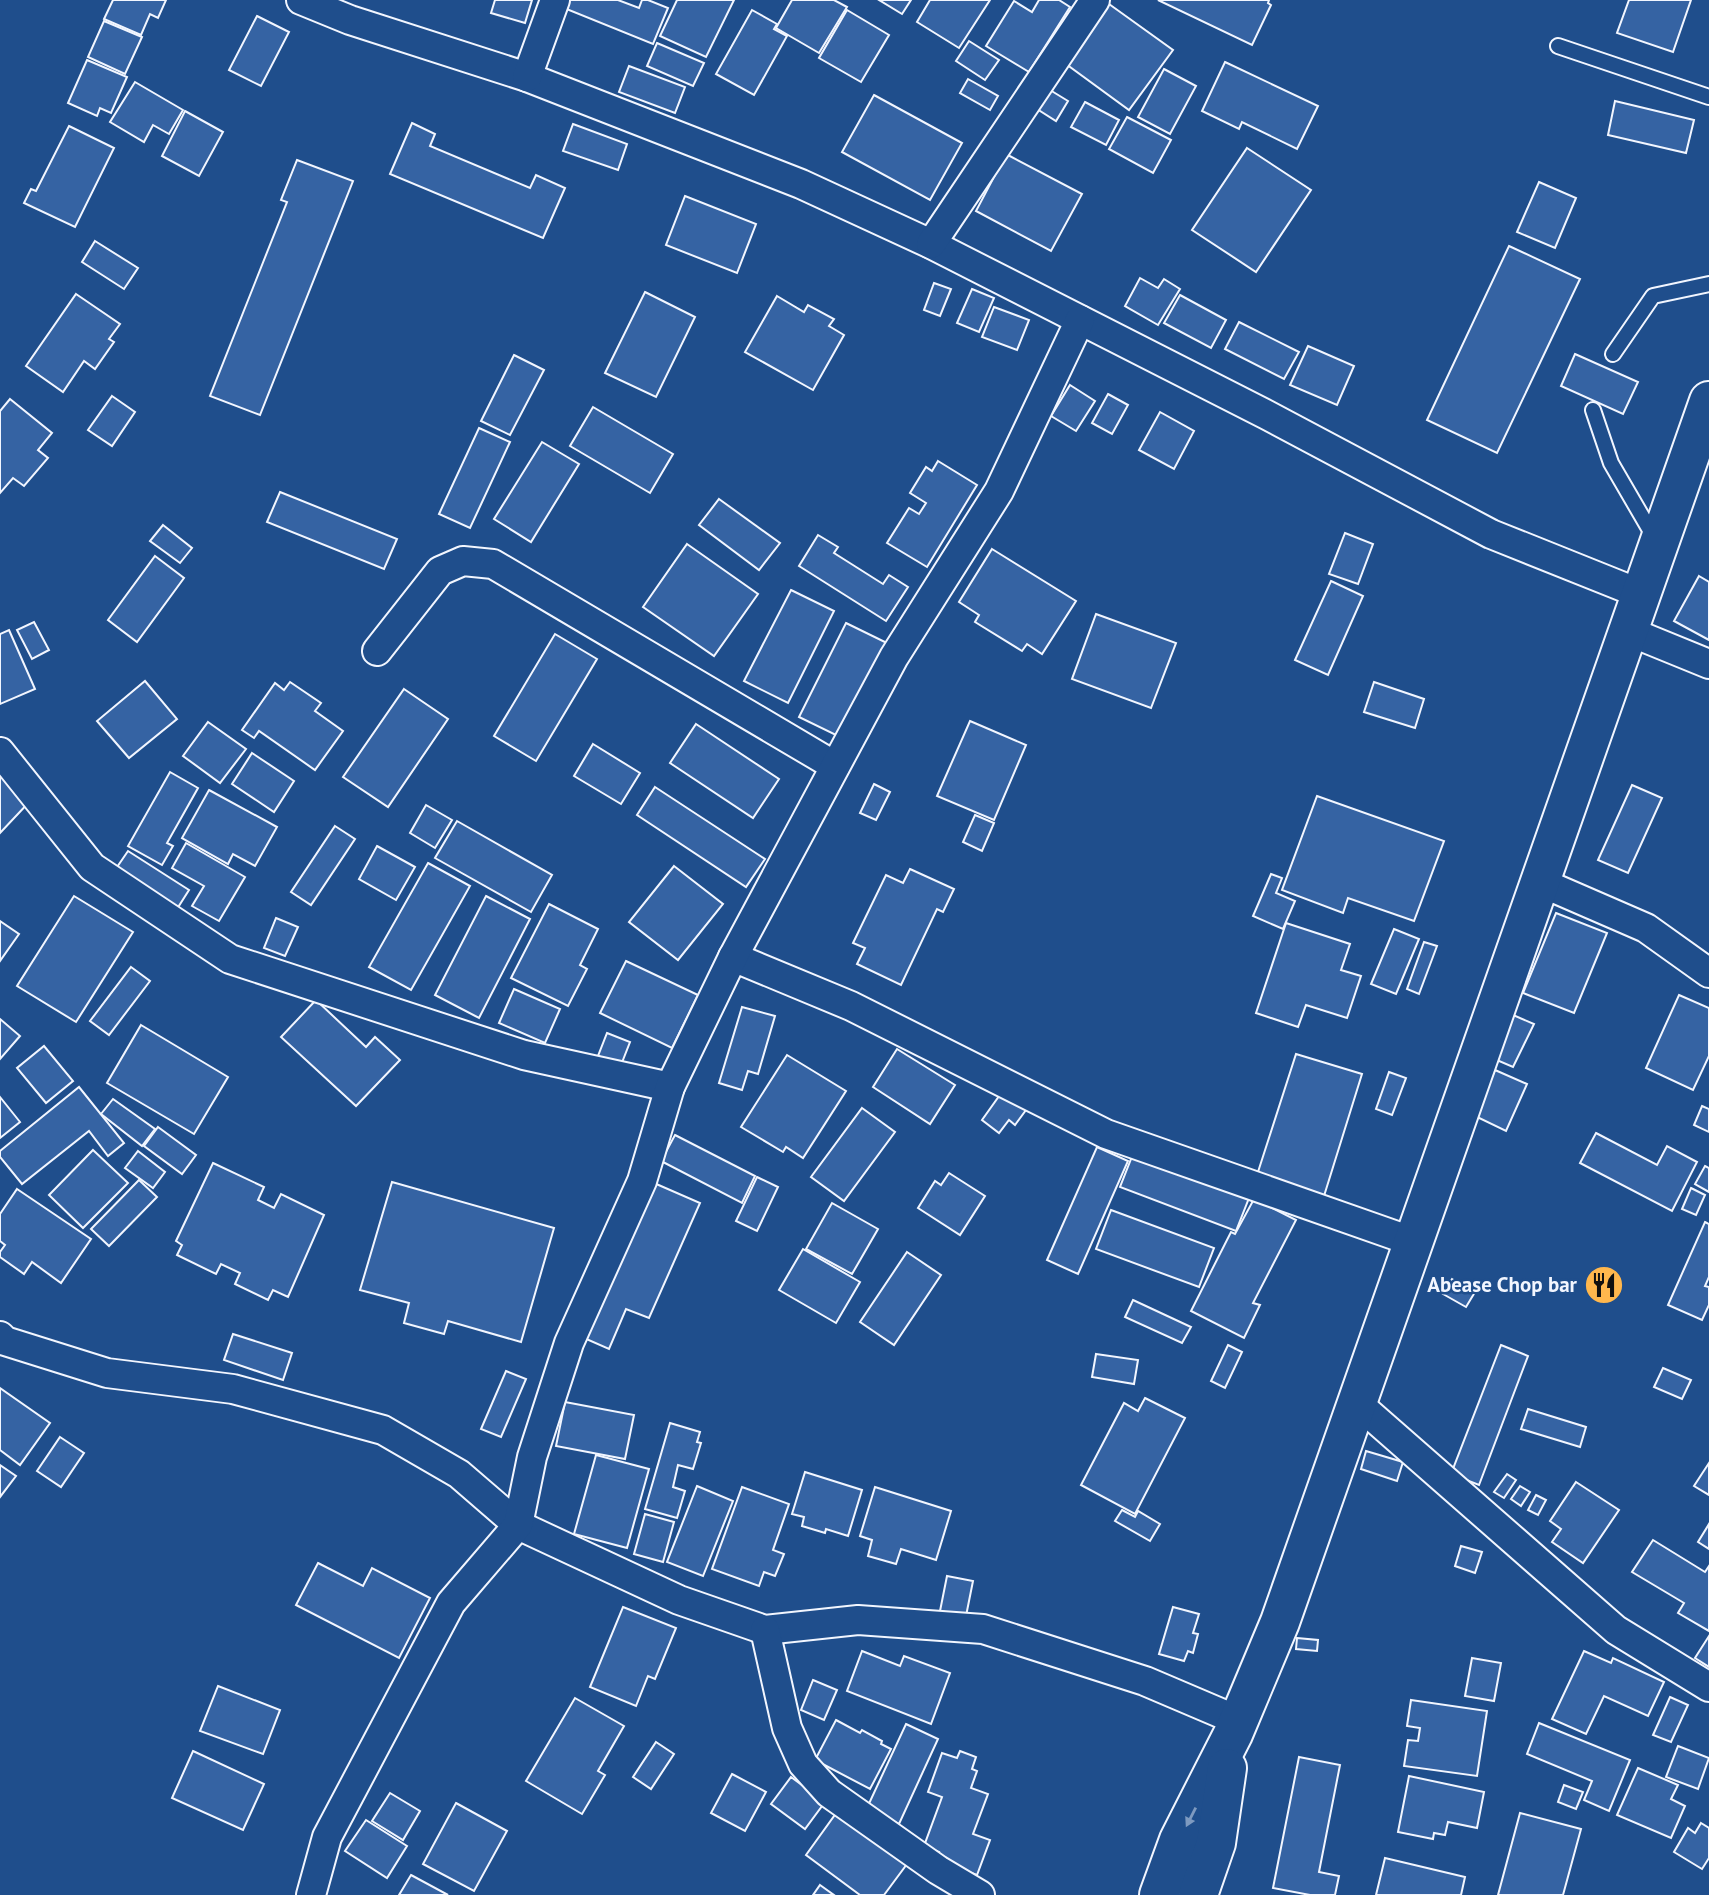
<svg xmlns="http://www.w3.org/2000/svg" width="1709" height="1895" font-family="'PT Sans',sans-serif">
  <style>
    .building { fill: #3563a3; stroke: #f2f6ff; stroke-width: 2 }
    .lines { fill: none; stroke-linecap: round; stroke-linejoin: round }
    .service-casing { stroke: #f2f6ff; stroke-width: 18 }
    .minor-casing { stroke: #f2f6ff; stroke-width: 32 }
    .trunk-casing { stroke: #f2f6ff; stroke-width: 42 }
    .service { stroke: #1f4e8c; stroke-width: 14 }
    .minor { stroke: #1f4e8c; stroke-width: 28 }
    .trunk { stroke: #1f4e8c; stroke-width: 38 }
    .oneway { fill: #7e9ac0 }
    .labels { text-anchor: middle; stroke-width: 5; stroke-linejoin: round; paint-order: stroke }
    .poi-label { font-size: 21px; font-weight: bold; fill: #f2f6ff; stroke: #1f4e8c; text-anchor: end }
  </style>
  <rect width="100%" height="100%" fill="#1f4e8c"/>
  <g class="building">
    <polygon points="113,0 166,0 158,18 150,14 141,35 104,19"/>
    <polygon points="495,0 532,0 525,23 491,13"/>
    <polygon points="568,0 618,0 639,8 642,0 648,0 668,8 653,44 564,8"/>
    <polygon points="677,0 734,0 706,57 660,36"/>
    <polygon points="792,0 834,0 847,7 819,53 776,28"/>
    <polygon points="879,0 911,0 902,14"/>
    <polygon points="930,0 990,0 959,48 917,22"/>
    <polygon points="1039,0 1059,0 1070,7 1029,72 986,46 1014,1 1032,12"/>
    <polygon points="1158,0 1269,0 1268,3 1271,5 1252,45"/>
    <polygon points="1629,0 1691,0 1673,52 1617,33"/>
    <polygon points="1109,4 1173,50 1129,110 1066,64"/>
    <polygon points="752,10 777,24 774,29 787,36 754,95 716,74"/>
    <polygon points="847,10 889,35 861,82 819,58"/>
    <polygon points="257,16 289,32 261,86 229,70"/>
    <polygon points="104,21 142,37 125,74 88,57"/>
    <polygon points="969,41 999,60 985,80 956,61"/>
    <polygon points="657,43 704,63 693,86 647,66"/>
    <polygon points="87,60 127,77 111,113 100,108 97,116 68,103"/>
    <polygon points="1225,62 1318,106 1297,149 1242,122 1239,129 1202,111"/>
    <polygon points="629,66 685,87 675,113 619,92"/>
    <polygon points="1164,69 1196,86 1170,134 1138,117"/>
    <polygon points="968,79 998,96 990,110 960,93"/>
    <polygon points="135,82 183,110 169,134 153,125 144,142 110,122"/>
    <polygon points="1050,90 1068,101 1056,121 1037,109"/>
    <polygon points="874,95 962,143 930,200 842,152"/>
    <polygon points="1615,101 1694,120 1686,153 1608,135"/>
    <polygon points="1085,102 1119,120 1106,145 1071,127"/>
    <polygon points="185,111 223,132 199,176 162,156"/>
    <polygon points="1127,117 1171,140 1153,173 1109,149"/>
    <polygon points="412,123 435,134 430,146 530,188 536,175 565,188 543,238 390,174"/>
    <polygon points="573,124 627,144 618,170 563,151"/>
    <polygon points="69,126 114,148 75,227 24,203 31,189 36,191"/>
    <polygon points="1247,148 1311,190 1256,272 1192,230"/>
    <polygon points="1006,154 1082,194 1051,251 976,211"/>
    <polygon points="297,160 353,181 260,415 210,396 287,202 281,200"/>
    <polygon points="1539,182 1576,198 1555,248 1517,232"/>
    <polygon points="685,196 756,224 737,273 666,245"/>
    <polygon points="95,241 138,268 124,289 82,262"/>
    <polygon points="1509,246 1580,279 1497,453 1427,420"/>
    <polygon points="1140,278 1158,288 1164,279 1180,289 1158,325 1125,306"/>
    <polygon points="934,283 951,289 940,316 924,310"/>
    <polygon points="972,289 994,298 979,332 957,323"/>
    <polygon points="645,292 695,317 656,397 605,373"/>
    <polygon points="76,294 120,324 109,339 114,342 95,369 84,361 63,392 26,366"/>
    <polygon points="1180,295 1226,320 1211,348 1164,323"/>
    <polygon points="777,296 804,312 808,305 834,319 829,326 844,335 813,390 745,352"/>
    <polygon points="994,307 1029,320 1017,350 982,337"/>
    <polygon points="1239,322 1299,352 1284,379 1225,349"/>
    <polygon points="1308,346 1354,366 1337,405 1290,385"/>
    <polygon points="1575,354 1638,382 1623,414 1561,386"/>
    <polygon points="514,355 544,370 510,435 481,421"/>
    <polygon points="1070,385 1095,401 1076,431 1051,416"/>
    <polygon points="1108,394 1128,405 1112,434 1092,423"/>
    <polygon points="112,396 135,412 112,446 88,430"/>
    <polygon points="10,399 52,433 38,450 48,458 24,486 13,478 0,493 0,411"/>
    <polygon points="593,407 673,454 650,493 570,446"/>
    <polygon points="1160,412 1194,431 1174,469 1139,450"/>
    <polygon points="479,428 510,442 470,528 439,514"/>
    <polygon points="542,442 579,464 531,542 494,519"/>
    <polygon points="938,461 977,485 927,567 887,543 909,508 919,514 926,503 910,493 926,467 932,471"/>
    <polygon points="280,492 397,539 384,569 267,522"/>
    <polygon points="719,499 780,543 759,570 699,525"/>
    <polygon points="163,525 192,548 180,563 150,541"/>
    <polygon points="1345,533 1373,544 1358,584 1329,574"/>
    <polygon points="818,535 838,547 834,553 883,584 889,575 908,587 886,621 799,566"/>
    <polygon points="687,544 758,594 714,656 643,607"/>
    <polygon points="992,549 1076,601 1042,654 1027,644 1022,651 975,622 979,615 959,602"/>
    <polygon points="155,556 184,578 137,642 108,620"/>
    <polygon points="1699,576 1709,582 1709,640 1674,621"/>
    <polygon points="1331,581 1363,596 1328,675 1295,660"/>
    <polygon points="791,590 834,611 788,703 744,681"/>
    <polygon points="1096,614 1176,643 1151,708 1072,679"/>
    <polygon points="34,622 49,650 32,659 17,630"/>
    <polygon points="846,623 889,644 842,738 799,717"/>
    <polygon points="9,630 35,689 0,704 0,634"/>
    <polygon points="555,634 597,659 536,761 494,736"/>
    <polygon points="145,681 177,719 129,758 97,721"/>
    <polygon points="290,682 321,703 315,711 343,731 315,770 259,731 254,738 242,730 275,683 284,690"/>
    <polygon points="1374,682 1424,699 1415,728 1364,712"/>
    <polygon points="404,689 448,719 388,807 343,777"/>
    <polygon points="970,721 1026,745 994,820 937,796"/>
    <polygon points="208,722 246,749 220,783 183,756"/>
    <polygon points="696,724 779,779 753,818 670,763"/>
    <polygon points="593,744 640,773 621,804 574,776"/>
    <polygon points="252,753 294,781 274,812 232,784"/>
    <polygon points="0,769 32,799 0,833"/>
    <polygon points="170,772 198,788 167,843 173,846 162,865 128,846"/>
    <polygon points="874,784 890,792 876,820 860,813"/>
    <polygon points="1632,785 1662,798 1628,873 1598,860"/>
    <polygon points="655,787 765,859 746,887 637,815"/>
    <polygon points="209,790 277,827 255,866 233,854 228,864 182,838"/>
    <polygon points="1317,796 1444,841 1414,921 1348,898 1343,913 1282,890"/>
    <polygon points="426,805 452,820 435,848 410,833"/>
    <polygon points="975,815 994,823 982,851 963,842"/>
    <polygon points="457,821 552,875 531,912 435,858"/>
    <polygon points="335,826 355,839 311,905 291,892"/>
    <polygon points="186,843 245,877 219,921 192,906 204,886 172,868"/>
    <polygon points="377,846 415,867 396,900 359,879"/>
    <polygon points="128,851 189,890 175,912 113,873"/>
    <polygon points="428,863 470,886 411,990 369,967"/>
    <polygon points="674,866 723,904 678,960 629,922"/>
    <polygon points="910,869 954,889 943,912 937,909 901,985 857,964 865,948 853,943 886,875 903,883"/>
    <polygon points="1271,874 1282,878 1276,893 1295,901 1283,929 1253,916"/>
    <polygon points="74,896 133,932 76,1022 17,986"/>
    <polygon points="486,896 530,919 479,1018 435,995"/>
    <polygon points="549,904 598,929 580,965 587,969 568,1006 511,978"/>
    <polygon points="1556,913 1607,933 1574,1013 1523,993"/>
    <polygon points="276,918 298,927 285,956 264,948"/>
    <polygon points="0,921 19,934 0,961"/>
    <polygon points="1286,923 1350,944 1341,970 1361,976 1347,1018 1306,1005 1298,1027 1256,1013"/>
    <polygon points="1394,929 1419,939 1396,994 1371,984"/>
    <polygon points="1424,942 1437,946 1419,994 1407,989"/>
    <polygon points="626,961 698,995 672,1048 600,1013"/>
    <polygon points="131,967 150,981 109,1035 90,1021"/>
    <polygon points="514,989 560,1009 545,1043 499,1023"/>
    <polygon points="1679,995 1709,1008 1709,1056 1693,1090 1646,1068"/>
    <polygon points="316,1000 366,1047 375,1037 400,1060 356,1106 281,1037"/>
    <polygon points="742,1007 775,1016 758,1074 748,1071 742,1090 719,1083"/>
    <polygon points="1513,1015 1534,1024 1513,1067 1492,1058"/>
    <polygon points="0,1019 20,1036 0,1059"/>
    <polygon points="141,1025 228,1077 194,1134 107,1083"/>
    <polygon points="607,1033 630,1042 621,1065 598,1056"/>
    <polygon points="44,1046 73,1081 46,1103 17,1068"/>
    <polygon points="897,1049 955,1085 930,1124 873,1087"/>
    <polygon points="1296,1054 1362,1074 1324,1196 1257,1175"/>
    <polygon points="787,1055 846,1091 803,1158 786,1147 783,1152 741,1127"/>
    <polygon points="1495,1070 1527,1084 1506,1131 1475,1116"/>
    <polygon points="1389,1072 1406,1078 1392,1115 1376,1109"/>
    <polygon points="79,1087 124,1143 108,1156 89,1131 22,1184 0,1157 0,1151"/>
    <polygon points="1002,1092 1026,1110 1015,1125 1009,1120 999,1133 982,1120"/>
    <polygon points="0,1097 20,1122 0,1138"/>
    <polygon points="113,1099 155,1129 142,1146 101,1114"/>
    <polygon points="1702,1106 1709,1109 1709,1132 1694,1125"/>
    <polygon points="862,1108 895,1132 844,1201 811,1177"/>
    <polygon points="158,1127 196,1155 182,1174 144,1146"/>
    <polygon points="1596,1133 1657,1165 1667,1146 1697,1162 1672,1211 1580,1163"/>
    <polygon points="675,1135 755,1176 742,1203 661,1161"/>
    <polygon points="1097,1147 1128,1161 1078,1274 1047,1260"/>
    <polygon points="93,1150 128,1183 83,1228 49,1195"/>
    <polygon points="138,1151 165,1172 153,1188 125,1168"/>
    <polygon points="1133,1154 1249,1198 1236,1231 1120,1187"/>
    <polygon points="213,1163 264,1187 258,1200 274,1208 281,1194 324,1215 288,1297 273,1290 268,1300 235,1284 240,1273 221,1264 216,1274 177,1255 182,1245 176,1241"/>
    <polygon points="1705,1166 1709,1168 1709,1192 1695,1184"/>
    <polygon points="949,1173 985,1196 960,1235 918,1208 935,1181 941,1185"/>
    <polygon points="757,1177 778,1187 757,1231 736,1221"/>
    <polygon points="139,1180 157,1197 109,1246 91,1229"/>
    <polygon points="392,1182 554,1228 521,1342 448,1321 444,1334 404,1323 409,1303 360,1290"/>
    <polygon points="654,1183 700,1203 649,1318 626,1309 609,1349 584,1338"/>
    <polygon points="1691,1188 1705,1195 1696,1215 1682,1209"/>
    <polygon points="17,1189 91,1239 61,1283 32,1262 24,1274 0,1257 0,1252 5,1245 0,1241 0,1214"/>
    <polygon points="1254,1199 1296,1220 1253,1303 1260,1305 1244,1338 1191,1311 1231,1232 1235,1234"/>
    <polygon points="832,1203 878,1229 852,1274 806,1249"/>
    <polygon points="1111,1210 1214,1248 1199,1287 1096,1249"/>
    <polygon points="1705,1222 1709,1224 1709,1277 1705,1286 1709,1287 1709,1305 1702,1320 1668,1305"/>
    <polygon points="803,1249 860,1282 836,1323 779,1290"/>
    <polygon points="907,1252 941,1275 894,1345 860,1322"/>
    <polygon points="1452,1279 1475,1292 1466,1307 1443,1294"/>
    <polygon points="1133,1300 1191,1327 1182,1343 1125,1317"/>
    <polygon points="233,1334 292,1353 283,1380 224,1360"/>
    <polygon points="1228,1345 1242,1352 1225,1388 1211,1381"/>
    <polygon points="1501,1345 1528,1356 1479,1485 1451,1474"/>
    <polygon points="1096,1354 1138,1360 1134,1384 1092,1377"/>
    <polygon points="1663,1368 1691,1380 1682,1399 1654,1387"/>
    <polygon points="506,1371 526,1379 501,1437 481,1429"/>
    <polygon points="0,1388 50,1423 20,1465 0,1450"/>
    <polygon points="1145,1398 1185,1418 1135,1514 1081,1485 1124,1403 1138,1411"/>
    <polygon points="565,1402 634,1415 625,1459 556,1446"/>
    <polygon points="1528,1409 1586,1427 1580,1447 1521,1429"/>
    <polygon points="670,1423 700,1432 697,1442 701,1443 693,1469 678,1465 673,1487 685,1491 677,1518 645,1509"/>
    <polygon points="60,1437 84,1453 61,1487 37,1471"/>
    <polygon points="1366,1451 1403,1462 1397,1481 1361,1469"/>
    <polygon points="596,1455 649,1469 627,1548 574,1534"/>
    <polygon points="1709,1463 1709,1495 1694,1486"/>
    <polygon points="0,1465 16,1476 0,1497"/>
    <polygon points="805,1472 862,1490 848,1536 826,1529 825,1533 802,1526 804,1517 792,1514"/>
    <polygon points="1507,1474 1516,1480 1504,1498 1494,1492"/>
    <polygon points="1576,1482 1619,1510 1583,1563 1552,1542 1561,1529 1550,1521"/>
    <polygon points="697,1486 733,1501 703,1576 667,1562"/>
    <polygon points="1520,1486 1530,1492 1521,1506 1511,1499"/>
    <polygon points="742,1487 789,1504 773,1550 784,1554 775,1576 764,1572 759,1586 712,1569"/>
    <polygon points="875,1487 951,1511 936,1560 901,1549 896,1564 868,1556 872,1540 860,1536"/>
    <polygon points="1536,1495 1546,1500 1538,1515 1528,1510"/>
    <polygon points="1122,1510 1135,1517 1138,1511 1160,1524 1150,1541 1115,1521"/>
    <polygon points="645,1514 674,1522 663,1562 634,1554"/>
    <polygon points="1709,1524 1709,1549 1698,1542"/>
    <polygon points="1653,1540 1705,1572 1709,1566 1709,1631 1678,1613 1684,1603 1632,1572"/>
    <polygon points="1461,1546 1482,1552 1475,1573 1455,1566"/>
    <polygon points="318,1563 363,1586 372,1568 430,1598 399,1658 296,1605"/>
    <polygon points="947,1576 973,1581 966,1616 940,1611"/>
    <polygon points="623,1607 676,1628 655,1679 648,1676 636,1706 590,1687"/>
    <polygon points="1173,1607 1199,1614 1193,1633 1198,1634 1193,1653 1188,1651 1184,1661 1159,1654"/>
    <polygon points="1709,1636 1709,1667 1695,1658"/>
    <polygon points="1297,1638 1318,1640 1317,1651 1296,1649"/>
    <polygon points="862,1651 900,1666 904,1656 950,1673 931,1724 847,1691"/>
    <polygon points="1584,1651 1611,1663 1613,1658 1664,1682 1648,1716 1604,1696 1586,1734 1552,1719"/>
    <polygon points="1472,1658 1501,1663 1494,1701 1465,1696"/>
    <polygon points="813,1680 837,1690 824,1720 801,1710"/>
    <polygon points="218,1686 280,1710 263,1754 200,1731"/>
    <polygon points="1670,1697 1688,1705 1671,1742 1653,1735"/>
    <polygon points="575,1698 624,1726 598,1771 605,1775 582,1814 526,1781"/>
    <polygon points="1411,1700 1487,1711 1477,1776 1404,1766 1408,1740 1418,1741 1420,1728 1407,1726"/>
    <polygon points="836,1720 860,1733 862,1730 882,1741 881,1744 891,1749 870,1789 815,1760"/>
    <polygon points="1539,1723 1630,1760 1609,1811 1584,1800 1592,1781 1527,1754"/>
    <polygon points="906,1724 938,1739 899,1824 866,1810"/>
    <polygon points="656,1742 674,1754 651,1789 633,1777"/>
    <polygon points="1678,1746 1709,1758 1698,1789 1666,1777"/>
    <polygon points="193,1751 264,1784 243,1830 172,1798"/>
    <polygon points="960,1751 976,1757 972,1769 977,1771 971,1788 988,1794 973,1834 990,1840 977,1875 935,1860 939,1852 924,1846 942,1797 928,1792 942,1753 957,1758"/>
    <polygon points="1299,1757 1340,1765 1319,1872 1339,1876 1335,1895 1310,1895 1273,1888"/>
    <polygon points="1638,1768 1678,1785 1671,1799 1685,1806 1671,1838 1617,1815"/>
    <polygon points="732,1774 766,1792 745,1831 711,1813"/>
    <polygon points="1409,1776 1484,1792 1477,1828 1448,1822 1445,1835 1434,1833 1433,1839 1398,1832"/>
    <polygon points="791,1777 825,1802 805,1829 771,1804"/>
    <polygon points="1564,1785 1583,1792 1576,1809 1558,1802"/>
    <polygon points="390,1793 420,1811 403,1840 372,1821"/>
    <polygon points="456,1803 507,1831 474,1891 423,1864"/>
    <polygon points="837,1812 907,1864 884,1895 860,1895 806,1855"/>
    <polygon points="1520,1813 1581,1829 1563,1895 1498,1895"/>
    <polygon points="366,1820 407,1846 387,1878 345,1851"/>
    <polygon points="1701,1823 1709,1828 1709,1858 1702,1869 1674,1852 1688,1828 1695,1833"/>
    <polygon points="1385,1858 1465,1877 1461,1895 1376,1895"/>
    <polygon points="411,1875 448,1895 399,1895"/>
    <polygon points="820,1885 834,1895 813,1895"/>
  </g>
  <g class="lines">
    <g class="service-casing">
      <g id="service">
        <polyline points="1558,46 1709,97"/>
        <polyline points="1613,354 1653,296 1709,284"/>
        <polyline points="1593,410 1611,463 1654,537"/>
      </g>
    </g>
    <g class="minor-casing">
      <g id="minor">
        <polyline points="301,0 350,20 527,77 801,184 931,244 1267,415 1491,534 1641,594"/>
        <polyline points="527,77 555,0"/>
        <polyline points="931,244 1095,0"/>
        <polyline points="1628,631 1709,664"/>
        <polyline points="377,651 440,571 463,561 493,564 835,766"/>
        <polyline points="0,752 92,867 230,959 524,1055 670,1087"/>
        <polyline points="1540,882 1646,928 1709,973"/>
        <polyline points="733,957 851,1006 1106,1134 1414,1242"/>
        <polyline points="0,1336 5,1341 107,1373 233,1389 383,1430 459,1474 518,1525 679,1600 765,1630 858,1620 983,1629 1145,1681 1239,1721"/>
        <polyline points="1357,1403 1616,1630 1709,1687"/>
        <polyline points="765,1630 787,1728 803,1764 829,1793 938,1870 980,1895"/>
        <polyline points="311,1895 327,1837 451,1603 518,1525 532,1457 569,1343 642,1181 670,1087 733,957 894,657 999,491 1080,320"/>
      </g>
    </g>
    <g class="trunk-casing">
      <g id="trunk">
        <polyline points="1159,1895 1179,1840 1233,1734 1280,1622 1709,401"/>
        <polyline points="1198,1895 1216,1843 1227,1768"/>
      </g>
    </g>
    <use href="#service" class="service"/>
    <use href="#minor" class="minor"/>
    <use href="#trunk" class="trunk"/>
  </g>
  <defs><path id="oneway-solid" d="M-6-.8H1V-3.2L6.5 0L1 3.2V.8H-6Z" transform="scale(1.75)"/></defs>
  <use class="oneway" href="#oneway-solid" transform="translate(1191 1817) rotate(117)"/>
  <defs>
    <g id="restaurant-disc" transform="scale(2.0125)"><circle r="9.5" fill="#ffb74d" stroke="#1f4e8c"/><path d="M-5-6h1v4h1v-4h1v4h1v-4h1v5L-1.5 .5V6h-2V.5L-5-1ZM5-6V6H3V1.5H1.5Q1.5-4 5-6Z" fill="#111"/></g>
  </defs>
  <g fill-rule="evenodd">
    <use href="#restaurant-disc" x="1604" y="1285"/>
  </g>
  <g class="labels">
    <g class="poi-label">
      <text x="1577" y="1292">Abease Chop bar</text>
    </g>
  </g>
</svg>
